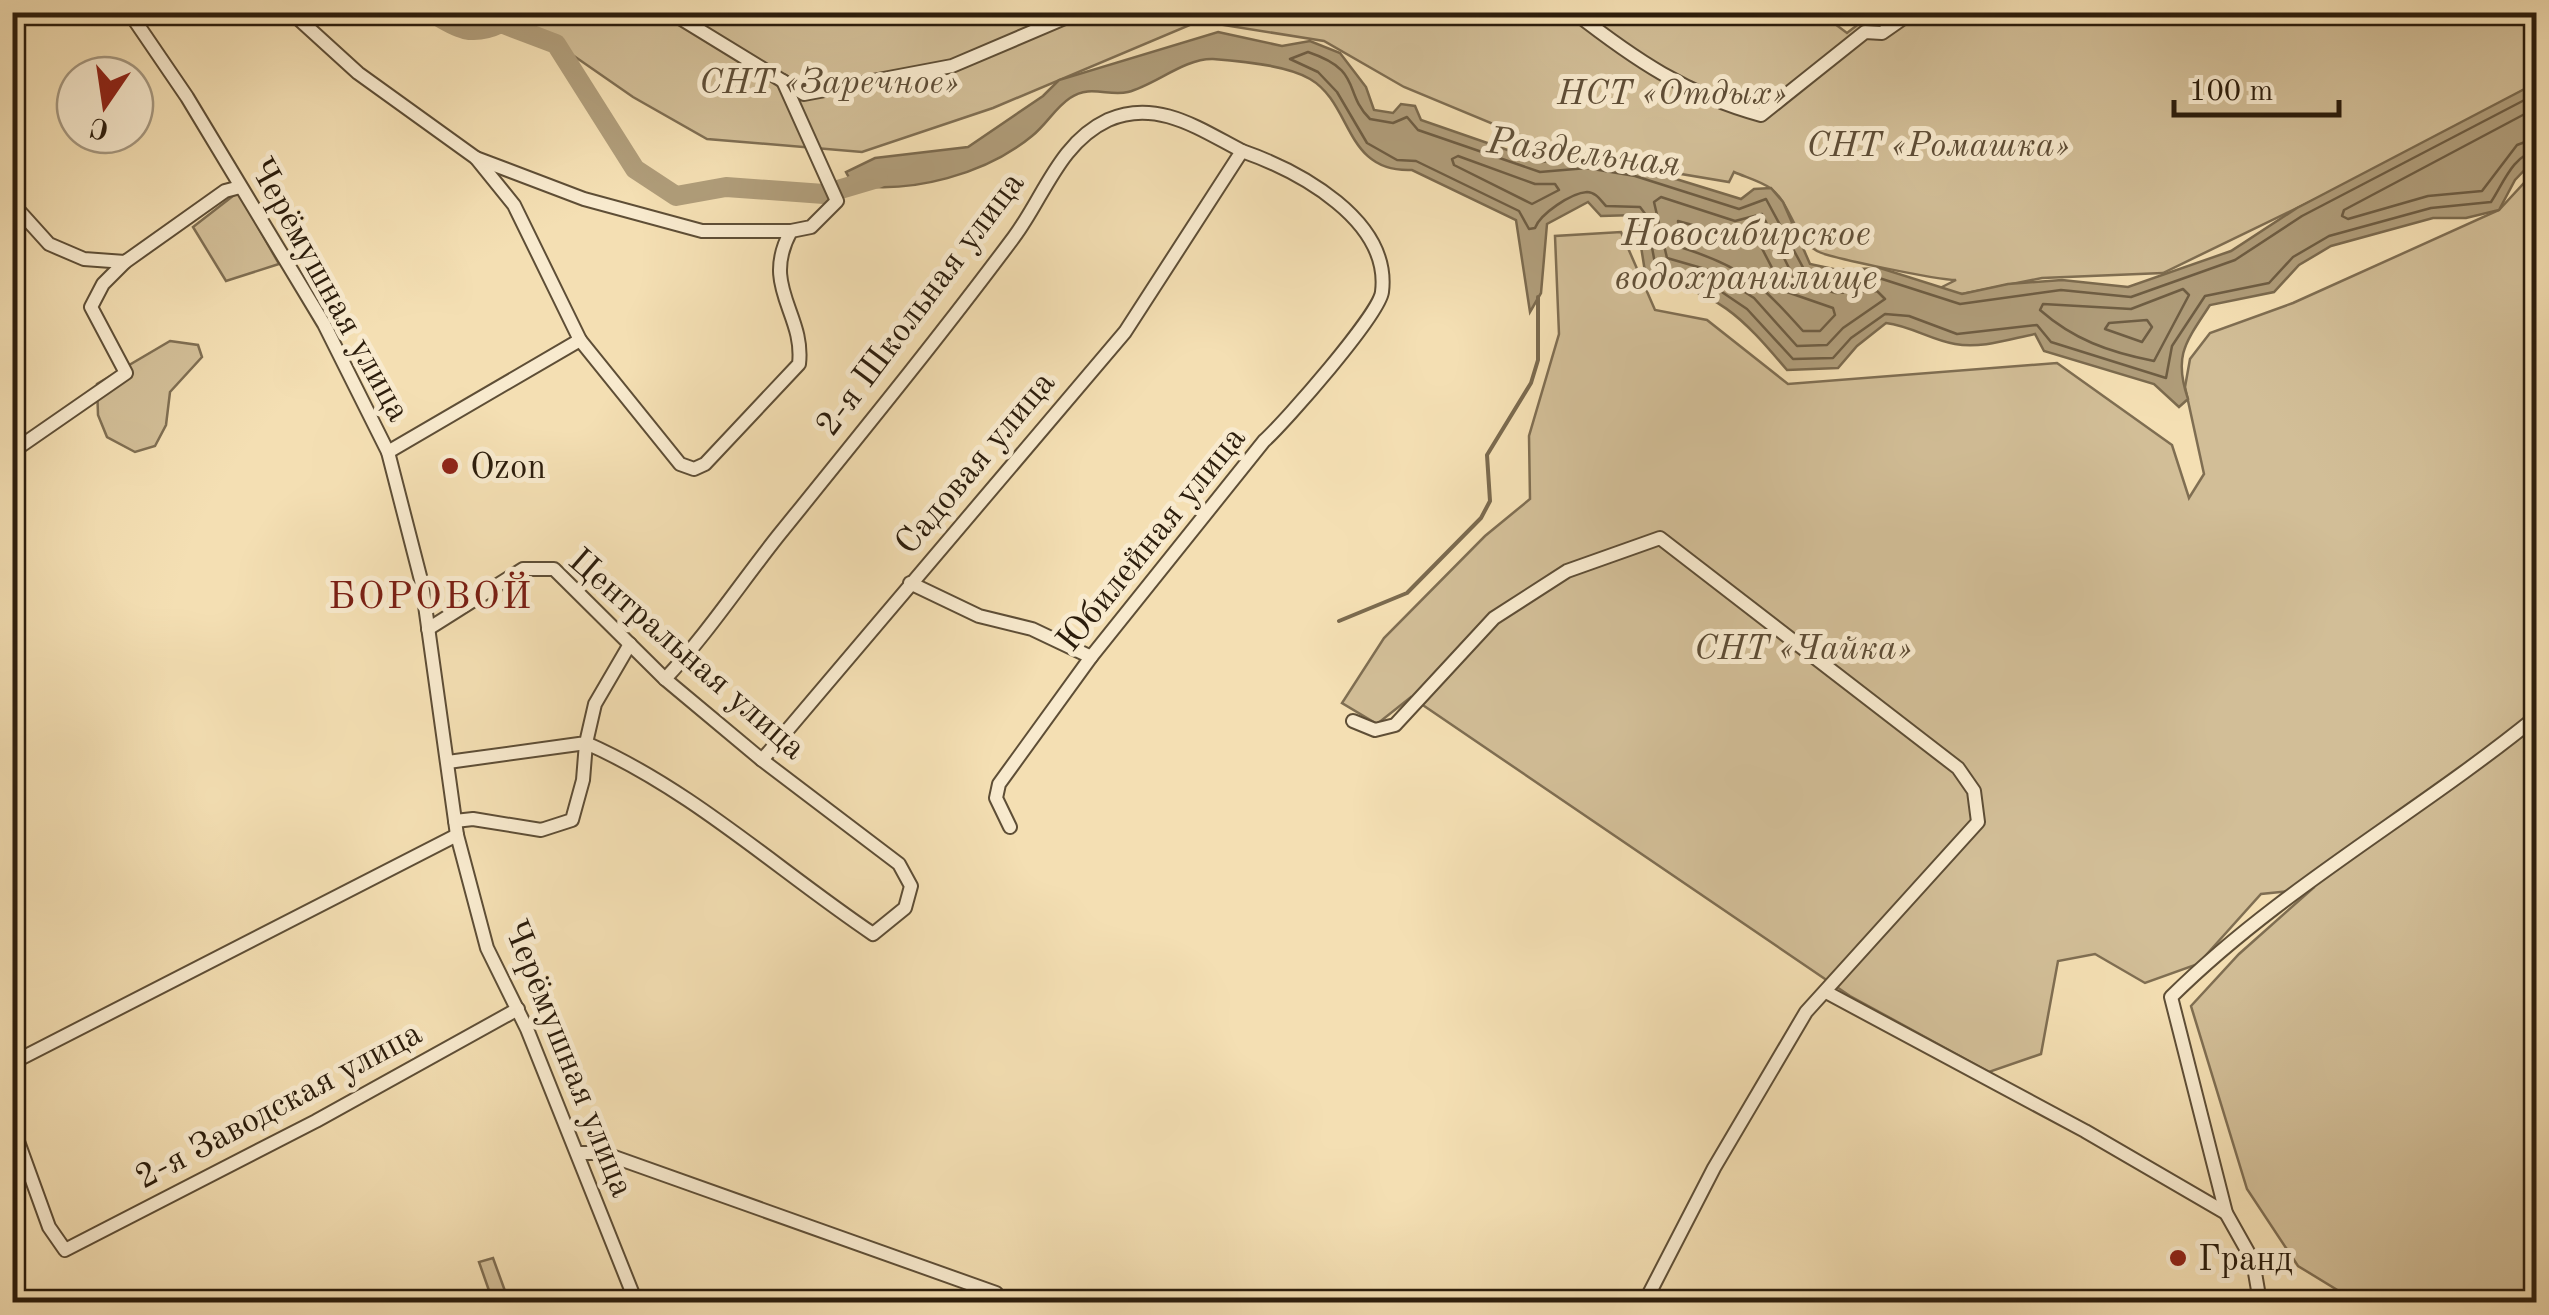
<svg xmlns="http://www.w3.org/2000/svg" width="2549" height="1315" font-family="'Old Standard TT',serif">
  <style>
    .green { fill: #d2be97; stroke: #7f6e52; stroke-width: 2.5 }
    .water { fill: #b09d7a; stroke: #7b6a4e; stroke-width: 2.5 }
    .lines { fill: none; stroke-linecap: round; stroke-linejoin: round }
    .shore { stroke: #6e5d43; stroke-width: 2.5 }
    .stream { stroke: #7b6a4e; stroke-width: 4 }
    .river { stroke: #b09d7a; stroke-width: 20 }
    .minor-casing { stroke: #5e4e36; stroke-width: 16 }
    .minor { stroke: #f8eace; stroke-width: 12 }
    .poi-dot { fill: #8f2418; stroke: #f8eace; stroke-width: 4 }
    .labels { text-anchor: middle; stroke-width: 10; stroke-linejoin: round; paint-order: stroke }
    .park-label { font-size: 35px; font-style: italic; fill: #5e4d36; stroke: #f8eace }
    .street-label { font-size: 35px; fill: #2c1d0c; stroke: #f8eace }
    .poi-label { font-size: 35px; fill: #2c1d0c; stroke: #f8eace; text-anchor: start }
    .water-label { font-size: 38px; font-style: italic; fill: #615038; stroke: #f8eace }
    .neighbourhood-label { font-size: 38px; letter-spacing: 2.5px; fill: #7a1f14; stroke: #f8eace }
  </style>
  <rect width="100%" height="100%" fill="#f4dfb3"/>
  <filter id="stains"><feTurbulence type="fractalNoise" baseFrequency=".002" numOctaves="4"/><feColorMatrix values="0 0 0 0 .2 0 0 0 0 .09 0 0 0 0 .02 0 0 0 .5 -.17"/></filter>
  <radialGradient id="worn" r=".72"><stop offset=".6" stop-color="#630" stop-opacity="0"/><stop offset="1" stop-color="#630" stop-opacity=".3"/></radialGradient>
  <g class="green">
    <path d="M1819 12 1847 33 1856 26 1838 13 2536 12V83L2406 155 2163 273 2042 278 1962 294 1947 292 1942 287 1956 280C1939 280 1829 258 1817 251 1792 236 1792 204 1770 188 1760 181 1745 177 1734 172L1729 182 1568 155 1404 87 1324 41 1199 21 993 108 862 152 707 139 633 97 512 13Z"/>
    <polygon points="2536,170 2536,1302 2357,1302 2298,1266 2247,1189 2191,1006 2239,954 2312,889 2261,894 2198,964 2145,983 2095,954 2058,961 2041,1054 1989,1072 1850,996 1411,697 1377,724 1342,703 1384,638 1485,536 1530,499 1529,436 1559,334 1555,236 1621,232 1655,310 1707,320 1788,384 2057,363 2172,445 2189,498 2204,474 2185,387 2190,359 2210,333 2293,303 2499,210"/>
    <polygon points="238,192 279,264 226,281 193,227"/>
    <polygon points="170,341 198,345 202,357 170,392 166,425 155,446 135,452 107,437 98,415 97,384"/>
    <polygon points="493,1258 509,1302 493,1302 479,1262"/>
  </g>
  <path class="water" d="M1218 32 1282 46 1310 41 1340 53 1366 87 1374 110 1393 113 1401 104 1415 106 1421 120 1542 162 1587 158 1637 167 1741 199 1754 189 1771 188 1783 202 1810 264 1838 270 1880 268 1962 294 2008 284 2062 280 2128 287 2231 251 2297 208 2536 83V158L2515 180 2499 210 2466 218H2433L2331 246 2299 265 2274 292 2210 305C2186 342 2173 355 2188 399L2179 407 2154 384 2044 351 2035 334C2010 339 1981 349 1955 344 1931 340 1911 326 1886 323L1857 346 1838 368 1787 370C1741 316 1718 291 1646 278L1636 215 1601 216 1588 202 1547 224 1541 293 1530 312 1516 220 1412 170C1344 173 1353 104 1310 79 1287 65 1240 61 1213 59 1185 58 1155 85 1128 92 1109 97 1090 84 1070 98 1055 108 1046 125 1032 136 986 174 912 194 853 185L846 172 875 158 968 147 1043 96 1059 80Z"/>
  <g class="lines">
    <g class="shore">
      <path d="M2536 94 2302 216 2235 260 2131 297 2061 290 1960 304 1879 278 1837 280 1806 273 1766 199 1739 209 1635 176 1587 168 1540 172 1418 130 1407 117 1393 123 1370 119C1342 91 1364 71 1308 52L1290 59 1318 72 1337 92 1367 143 1397 160 1416 161 1519 211 1529 229 1535 228C1540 214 1571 193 1587 192 1596 192 1601 201 1606 206L1640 207 1646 215 1656 269 1707 282 1747 309 1793 359 1833 358 1851 338 1885 314 1909 316 1957 334 2037 325 2051 342 2166 378 2172 346 2205 296 2269 283 2293 257 2329 236 2431 208 2491 202C2503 184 2513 155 2536 151"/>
      <polyline points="2536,108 2344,210 2342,216 2348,219 2428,196 2482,191 2517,145 2536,138"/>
      <polygon points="1458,156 1535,184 1555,184 1559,190 1532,204 1454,165 1452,159"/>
      <polygon points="1661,197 1735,221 1762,214 1796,282 1836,293 1877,291 1885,299 1843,328 1827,345 1797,346 1754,298 1712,271 1667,258 1654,202"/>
      <path d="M1678 221 1732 236 1755 235 1784 291 1833 308 1835 315 1820 331H1803C1759 282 1743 267 1680 247Z"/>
      <path d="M2183 289 2189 295 2154 361C2108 352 2073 339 2040 310L2043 304 2131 309Z"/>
      <polygon points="2147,320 2152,327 2142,342 2105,329 2109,323"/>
    </g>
    <polyline class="stream" points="1339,621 1407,593 1481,518 1490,501 1487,455 1531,383 1538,360 1538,297"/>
    <path class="river" d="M431 12C457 29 472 37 501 23L556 44 635 169 676 196 726 187 824 194 878 178"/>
    <g class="minor-casing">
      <g id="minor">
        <polyline points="129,12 187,97 324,324 388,452 422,584 457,835 487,948 527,1029 636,1302"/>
        <polyline points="291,12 358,73 476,158 514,205 580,340 388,452"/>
        <polyline points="670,12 804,94 952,66 1079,12"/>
        <path d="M1574 12C1634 59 1687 95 1761 115L1865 32 1882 33 1912 12"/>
        <polyline points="476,158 584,199 702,231 791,231"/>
        <polyline points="12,203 49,244 84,259 125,262 225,191 240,187"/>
        <path d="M580 340 680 464 694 469 705 464 799 364C805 313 760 287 791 231L811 227 837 201 783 81"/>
        <polyline points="12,452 126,373 91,307 103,284 125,262"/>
        <polyline points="910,583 979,616 1032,629 1091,657"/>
        <path d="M428 629 523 569H554L665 679 762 760 899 864 911 886 905 908 873 934C778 870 691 789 586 743L583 780 572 820 541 830 473 819 455 821"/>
        <path d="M665 679C707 634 740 584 778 536 858 437 938 339 1014 237 1044 197 1059 143 1108 120 1157 98 1201 130 1242 151L1125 332 762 760"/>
        <polyline points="1353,721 1375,730 1395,725 1494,618 1567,571 1660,538 1958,768 1974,791 1978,822 1806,1012 1714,1168 1649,1294 1662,1302"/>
        <polyline points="448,762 586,743 595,704 630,644"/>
        <path d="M1010 827 996 798 999 784 1091 657 1264 441C1286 421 1379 315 1382 292 1391 220 1299 171 1242 151"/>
        <polyline points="1826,992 2085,1131 2226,1213"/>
        <polyline points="12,1063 457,835"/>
        <polyline points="12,1125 49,1227 65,1250 316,1121 518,1009"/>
        <polyline points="579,1153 603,1153 996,1293 1003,1302"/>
        <path d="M2260 1302 2253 1261 2226 1213 2171 997C2280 889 2417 814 2536 717"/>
      </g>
    </g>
    <use href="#minor" class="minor"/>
  </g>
  <g class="poi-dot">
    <circle cx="450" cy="466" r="10"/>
    <circle cx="2178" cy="1258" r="10"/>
  </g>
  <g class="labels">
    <g class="park-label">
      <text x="829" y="93">СНТ «Заречное»</text>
      <text x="1672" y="104">НСТ «Отдых»</text>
      <text x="1938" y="156">СНТ «Ромашка»</text>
      <text x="1803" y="659">СНТ «Чайка»</text>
    </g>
    <g class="street-label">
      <text transform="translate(331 289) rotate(61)" y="12">Черёмушная улица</text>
      <text transform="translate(919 303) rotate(-53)" y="12">2-я Школьная улица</text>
      <text transform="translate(974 462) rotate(-50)" y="12">Садовая улица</text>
      <text transform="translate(1150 538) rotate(-51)" y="12">Юбилейная улица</text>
      <text transform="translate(688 653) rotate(41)" y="12">Центральная улица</text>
      <text transform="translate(570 1058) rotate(68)" y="12">Черёмушная улица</text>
      <text transform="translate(278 1104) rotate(-28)" y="12">2-я Заводская улица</text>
    </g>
    <g class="poi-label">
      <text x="470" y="478">Ozon</text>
      <text x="2198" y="1270">Гранд</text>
    </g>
    <g class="water-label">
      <text transform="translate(1584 151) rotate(7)" y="13">Раздельная</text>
      <text x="1746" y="245">Новосибирское<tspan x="1746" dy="44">водохранилище</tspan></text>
    </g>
    <g class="neighbourhood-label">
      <text x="431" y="608">БОРОВОЙ</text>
    </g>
  </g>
  <rect width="2549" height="1315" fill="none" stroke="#f4dfb3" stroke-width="50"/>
  <rect x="15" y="15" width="2519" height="1285" fill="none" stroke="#2c1d0c" stroke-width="5"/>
  <rect x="25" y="25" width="2499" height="1265" fill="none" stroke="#2c1d0c" stroke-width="2.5"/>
  <g transform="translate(105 105) rotate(193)"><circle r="48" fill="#f8eace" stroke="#a69880" stroke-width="2.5"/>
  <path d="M0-8L18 38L0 25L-18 38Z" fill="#8f2418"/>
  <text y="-15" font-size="28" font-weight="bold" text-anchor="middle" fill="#2c1d0c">С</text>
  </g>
  <path d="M2174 100v15h165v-15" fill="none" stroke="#2c1d0c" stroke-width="5"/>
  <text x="2189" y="100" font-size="30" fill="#2c1d0c" stroke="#f8eace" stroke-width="8" paint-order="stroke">100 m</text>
  <rect width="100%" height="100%" filter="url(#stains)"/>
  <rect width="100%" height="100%" fill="url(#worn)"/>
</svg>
